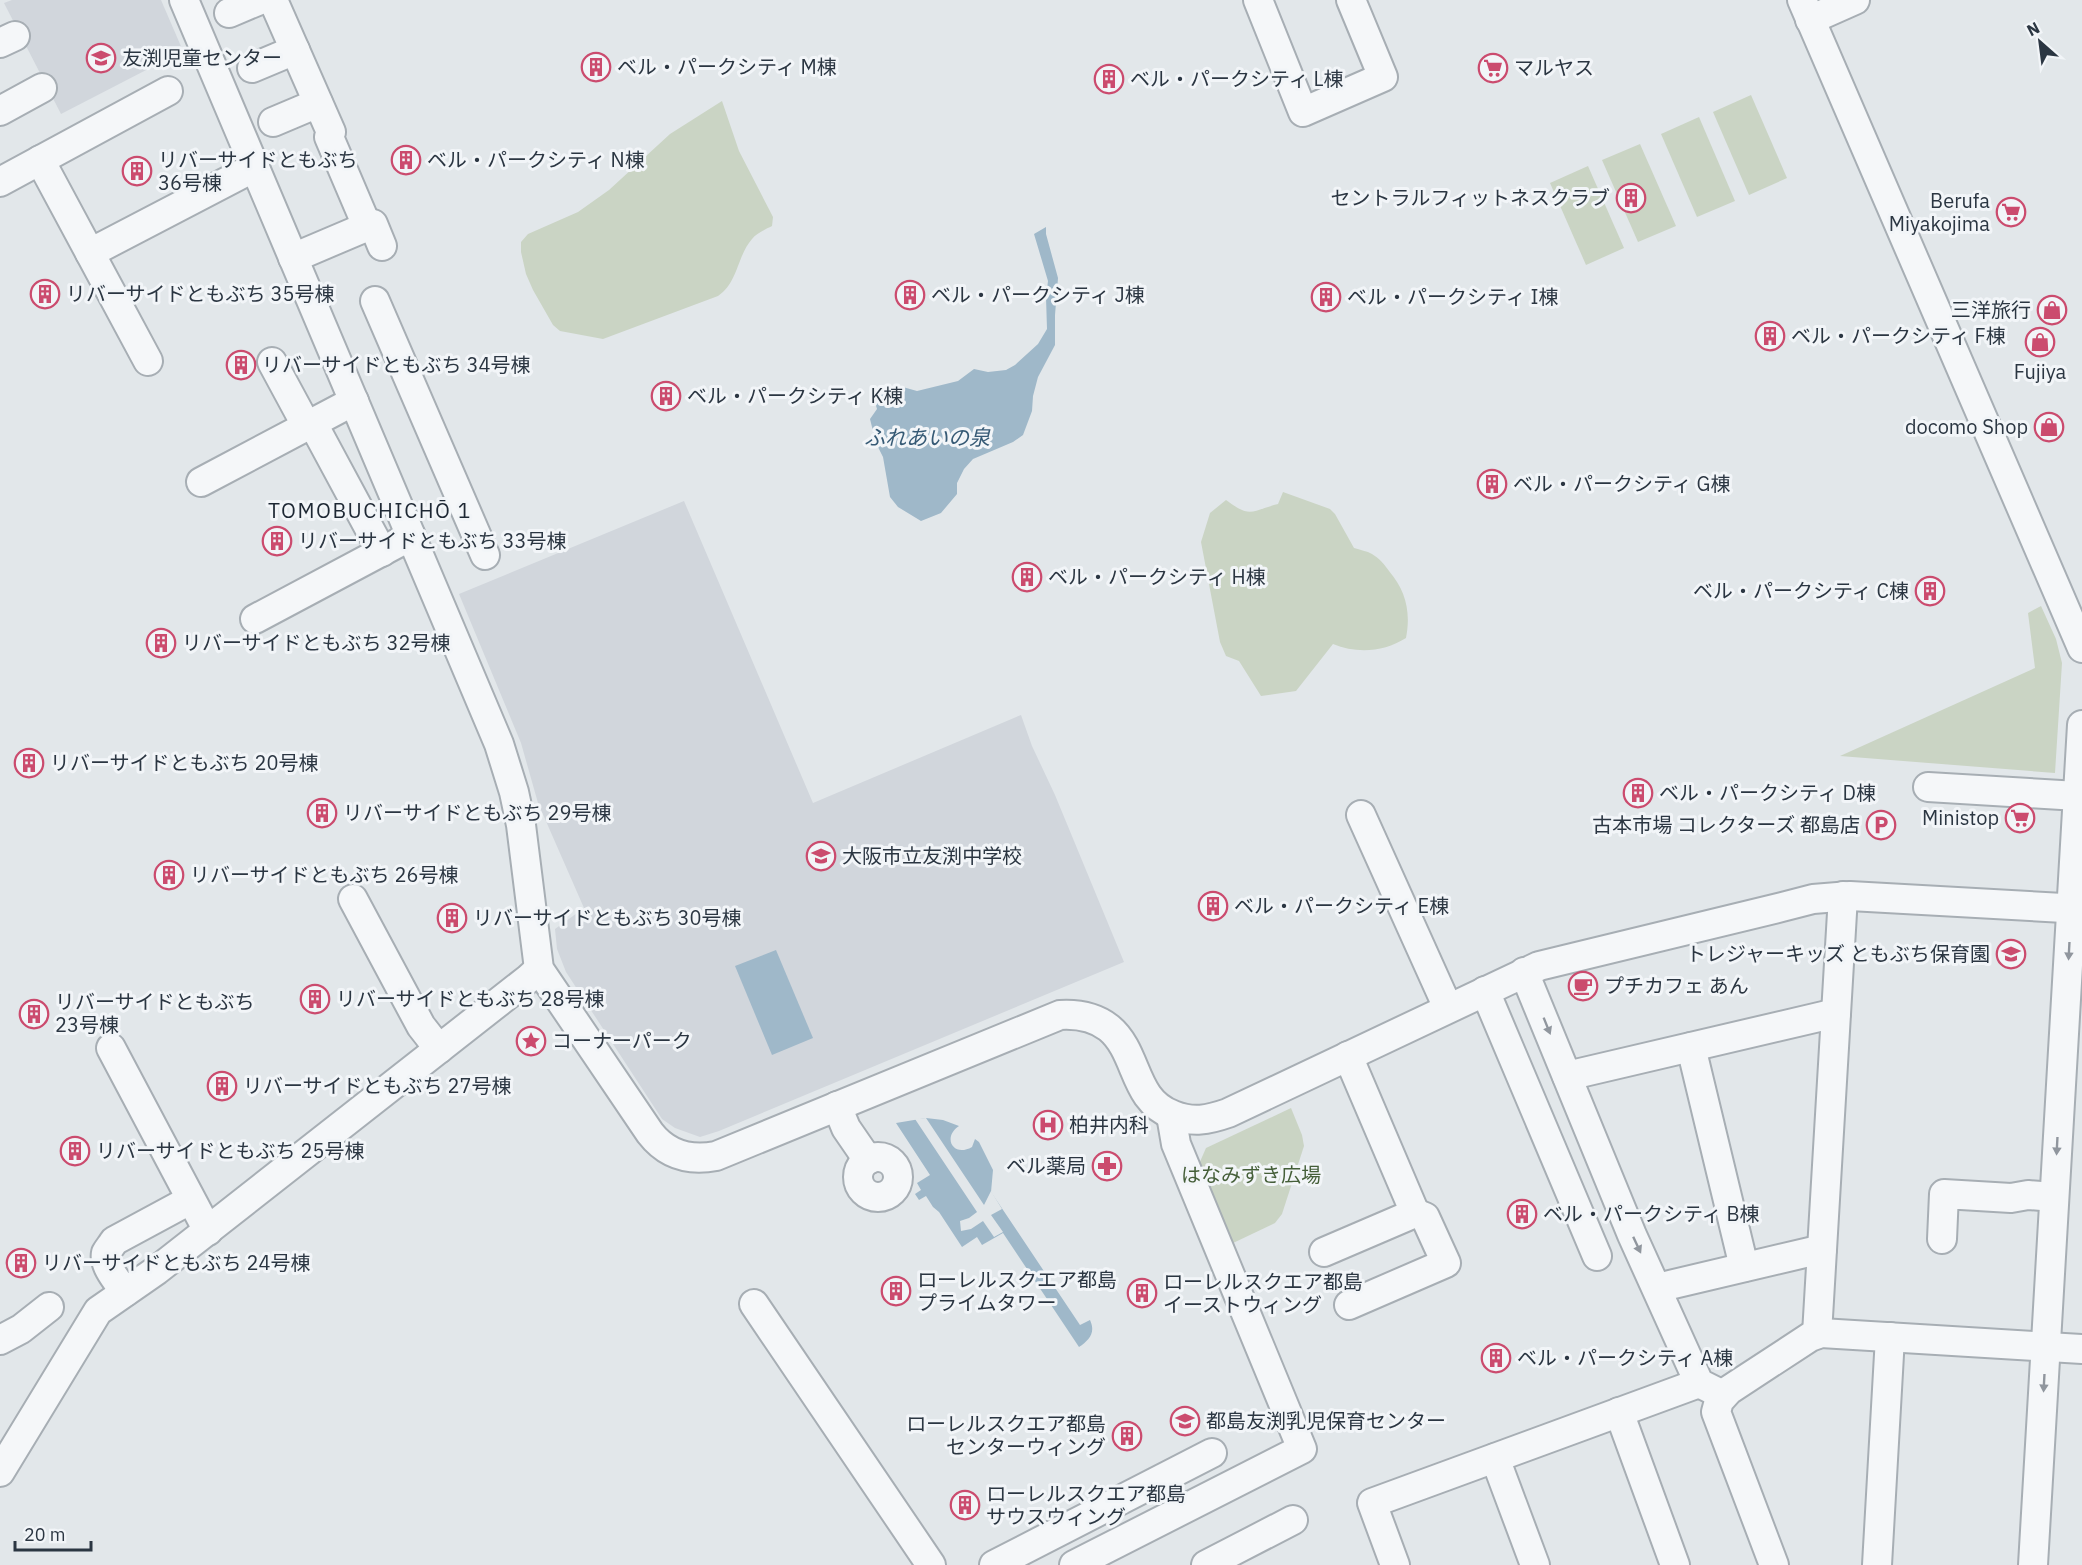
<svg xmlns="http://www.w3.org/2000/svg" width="2082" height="1565" font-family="'IBM Plex Sans','Noto Sans JP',sans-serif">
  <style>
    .built { fill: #d1d6dc }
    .green { fill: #cad4c4 }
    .water { fill: #9fb8c9 }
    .pier { fill: #e2e7ea }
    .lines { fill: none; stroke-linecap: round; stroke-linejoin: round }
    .minor-casing { stroke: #a7aeb4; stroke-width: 32 }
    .minor { stroke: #f5f7f9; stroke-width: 28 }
    .oneway { fill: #90969e }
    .labels { text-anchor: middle; stroke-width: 6; stroke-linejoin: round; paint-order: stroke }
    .poi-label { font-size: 20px; fill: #2b3642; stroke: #f2f5f8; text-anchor: start }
    .park-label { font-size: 20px; fill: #445e38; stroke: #f2f5f8 }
    .water-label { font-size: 21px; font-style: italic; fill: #365a75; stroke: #f2f5f8 }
    .neighbourhood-label { font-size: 21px; letter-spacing: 1.5px; fill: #1d2733; stroke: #f2f5f8 }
  </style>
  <rect width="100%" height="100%" fill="#e2e7ea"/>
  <g class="built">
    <polygon points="12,0 161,0 183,51 61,114 4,3"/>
    <polygon points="684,501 813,803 1021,715 1032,746 1055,795 1124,962 719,1131 700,1137 675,1128 662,1119 566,972 557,949 555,929 584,908 538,803 521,743 459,594"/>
  </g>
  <g class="green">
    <polygon points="1751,95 1787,178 1749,195 1713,112"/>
    <path d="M722 101 739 151 773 217 772 226C766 229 757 233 752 239 737 256 738 283 718 296L603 339 560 331 553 325 533 290 526 274 521 252V242L528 234 578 212 609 190 670 134Z"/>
    <polygon points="1699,117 1735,201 1697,217 1661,134"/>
    <polygon points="1640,144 1676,226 1638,242 1602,160"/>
    <polygon points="1588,166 1624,248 1586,265 1550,183"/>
    <path d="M1283 492 1330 509 1335 514 1354 548C1360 550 1367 551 1372 554 1379 558 1385 565 1389 571 1406 591 1411 612 1406 638 1384 652 1357 654 1333 644L1296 691 1261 696 1239 661 1226 656 1220 642 1201 542 1210 513 1226 500C1252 519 1250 511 1278 504Z"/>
    <polygon points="2041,606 2056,639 2062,663 2055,773 1840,756 2035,668 2028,613"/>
    <polygon points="1291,1108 1302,1135 1304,1146 1282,1214 1275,1223 1231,1244 1199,1164 1206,1148"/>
  </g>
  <g class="water">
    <polygon points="1046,227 1046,234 1058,278 1055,315 1055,345 1038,377 1033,396 1032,411 1023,435 1013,442 973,459 964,469 957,483 957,494 941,513 921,521 898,507 890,497 883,457 876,443 870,419 877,409 874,399 899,386 917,391 958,381 974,369 988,372 1006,370 1015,365 1038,344 1047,329 1046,297 1048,281 1034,234"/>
    <polygon points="776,950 813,1038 772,1055 735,966"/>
    <path d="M926 1118 943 1120 959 1126C942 1137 953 1158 972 1147L975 1139 979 1142 993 1170 991 1192 1080 1325 1090 1320C1096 1333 1089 1340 1079 1347L1003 1233 982 1245 977 1237 962 1247 939 1212 933 1207 926 1196 919 1200 915 1194 921 1190 917 1183 930 1175 896 1123Z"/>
  </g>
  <polygon class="pier" points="926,1118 984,1205 991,1191 1002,1209 991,1215 1003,1232 994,1237 983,1221 971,1229 961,1231 960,1221 969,1218 977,1212 915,1119"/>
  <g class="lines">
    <g class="minor-casing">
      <g id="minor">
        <path d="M184 0 499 744 514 792 521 825 539 969 650 1133C667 1155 690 1161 716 1156L1060 1015C1077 1014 1095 1017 1109 1028 1139 1053 1132 1100 1173 1115 1193 1123 1208 1120 1228 1113L1539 966 1782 907 1813 899 1850 896 2082 909"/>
        <polyline points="273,0 331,132 329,137 367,226"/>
        <polyline points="1258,0 1303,112 1383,77 1351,0"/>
        <polyline points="1802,0 2082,648"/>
        <polyline points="229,13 260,0"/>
        <polyline points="1810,20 1855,0"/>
        <polyline points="0,43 15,36"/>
        <polyline points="252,68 295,50"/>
        <polyline points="0,111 42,88"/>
        <polyline points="273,122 318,103"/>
        <polyline points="40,160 148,361"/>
        <polyline points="0,182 168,91"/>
        <polyline points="90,253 255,167"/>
        <polyline points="293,258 373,224 382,246"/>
        <polyline points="375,301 485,555"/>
        <polyline points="272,362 306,425"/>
        <polyline points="312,422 382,552"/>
        <polyline points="201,482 354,401"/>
        <polyline points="255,619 411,536"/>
        <polyline points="1928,787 2078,796"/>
        <polyline points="1361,815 1448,1008"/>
        <polyline points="353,899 421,1026 439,1049"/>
        <polyline points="1524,972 1632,1235 1699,1383 1723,1395"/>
        <polyline points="1485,991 1597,1256"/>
        <polyline points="1691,1047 1744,1267"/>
        <polyline points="111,1048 208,1231"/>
        <polyline points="1567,1076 1836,1013"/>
        <polyline points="837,1106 846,1128 868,1160"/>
        <circle cx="878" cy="1177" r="20"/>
        <polyline points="1942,1239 1944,1194 2011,1198 2028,1195 2054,1197"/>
        <polyline points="1324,1252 1415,1213 1348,1056"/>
        <polyline points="1657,1288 1822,1249"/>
        <path d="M125 1292C119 1283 103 1266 106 1253 108 1249 112 1245 114 1241L190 1200"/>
        <polyline points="754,1304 931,1565"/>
        <polyline points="1349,1305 1446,1263 1425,1217 1415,1213"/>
        <polyline points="1817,1334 1843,896"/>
        <polyline points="0,1340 21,1329 49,1307"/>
        <polyline points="1619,1412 1675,1565"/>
        <polyline points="1495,1458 1535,1565"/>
        <polyline points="0,1472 98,1311 157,1270 528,979 539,969"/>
        <polyline points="994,1565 1212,1453"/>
        <polyline points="1074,1565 1302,1449 1176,1144 1171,1115"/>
        <polyline points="1206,1565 1293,1520"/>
        <polyline points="1395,1565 1372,1503 1699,1383"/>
        <polyline points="1774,1565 1716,1412 1719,1401 1729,1390 1810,1337 1821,1333 2082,1349"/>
        <polyline points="1877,1565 1890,1337"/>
        <polyline points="2033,1565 2082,725"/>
      </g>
    </g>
    <use href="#minor" class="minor"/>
  </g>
  <defs><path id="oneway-solid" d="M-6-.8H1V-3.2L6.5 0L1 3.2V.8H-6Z" transform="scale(1.5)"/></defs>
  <g class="oneway">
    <use href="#oneway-solid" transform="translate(2069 951) rotate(93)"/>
    <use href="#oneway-solid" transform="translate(1547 1026) rotate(68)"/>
    <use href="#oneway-solid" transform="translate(2057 1146) rotate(93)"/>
    <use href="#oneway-solid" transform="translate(1637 1245) rotate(65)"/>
    <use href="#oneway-solid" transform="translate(2044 1383) rotate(93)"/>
  </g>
  <defs>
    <g id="school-ring" transform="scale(1.5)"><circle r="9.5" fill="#f2f5f8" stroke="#cb4b6e" stroke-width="1.5"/><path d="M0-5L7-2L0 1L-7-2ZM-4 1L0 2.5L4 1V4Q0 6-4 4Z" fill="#cb4b6e"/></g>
    <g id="building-ring" transform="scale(1.5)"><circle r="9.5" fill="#f2f5f8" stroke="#cb4b6e" stroke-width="1.5"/><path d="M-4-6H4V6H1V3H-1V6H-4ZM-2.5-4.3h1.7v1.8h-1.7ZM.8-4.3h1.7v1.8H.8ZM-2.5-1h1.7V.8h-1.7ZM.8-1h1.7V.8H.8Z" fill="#cb4b6e"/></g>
    <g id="supermarket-ring" transform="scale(1.5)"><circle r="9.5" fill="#f2f5f8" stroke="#cb4b6e" stroke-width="1.5"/><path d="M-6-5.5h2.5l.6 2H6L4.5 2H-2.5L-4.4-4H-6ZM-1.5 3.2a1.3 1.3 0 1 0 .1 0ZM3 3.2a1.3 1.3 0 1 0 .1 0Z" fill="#cb4b6e"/></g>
    <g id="shop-ring" transform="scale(1.5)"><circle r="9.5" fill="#f2f5f8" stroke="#cb4b6e" stroke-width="1.5"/><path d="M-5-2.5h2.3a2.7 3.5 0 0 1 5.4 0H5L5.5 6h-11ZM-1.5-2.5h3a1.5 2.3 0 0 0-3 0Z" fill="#cb4b6e"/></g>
    <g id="parking-ring" transform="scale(1.5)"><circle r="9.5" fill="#f2f5f8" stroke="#cb4b6e" stroke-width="1.5"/><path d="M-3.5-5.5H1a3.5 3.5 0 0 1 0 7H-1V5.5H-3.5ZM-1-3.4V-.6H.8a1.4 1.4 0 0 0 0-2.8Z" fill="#cb4b6e"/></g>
    <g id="cafe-ring" transform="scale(1.5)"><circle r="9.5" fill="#f2f5f8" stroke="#cb4b6e" stroke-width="1.5"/><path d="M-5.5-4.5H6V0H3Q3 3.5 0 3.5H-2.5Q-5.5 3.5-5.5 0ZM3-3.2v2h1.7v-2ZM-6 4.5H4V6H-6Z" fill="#cb4b6e"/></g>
    <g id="sight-ring" transform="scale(1.5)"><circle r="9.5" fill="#f2f5f8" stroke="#cb4b6e" stroke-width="1.5"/><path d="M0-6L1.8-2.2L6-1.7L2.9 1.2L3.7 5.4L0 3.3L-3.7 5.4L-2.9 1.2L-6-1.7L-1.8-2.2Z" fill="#cb4b6e"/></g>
    <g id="hospital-ring" transform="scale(1.5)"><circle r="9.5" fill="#f2f5f8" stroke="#cb4b6e" stroke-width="1.5"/><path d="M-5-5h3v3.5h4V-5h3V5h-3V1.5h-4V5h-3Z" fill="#cb4b6e"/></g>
    <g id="pharmacy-ring" transform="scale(1.5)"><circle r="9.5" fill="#f2f5f8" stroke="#cb4b6e" stroke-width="1.5"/><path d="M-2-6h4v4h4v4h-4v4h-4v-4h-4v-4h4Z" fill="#cb4b6e"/></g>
  </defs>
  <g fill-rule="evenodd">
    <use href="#school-ring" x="101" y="58"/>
    <use href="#building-ring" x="596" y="67"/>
    <use href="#supermarket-ring" x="1493" y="68"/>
    <use href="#building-ring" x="1109" y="79"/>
    <use href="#building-ring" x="406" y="160"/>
    <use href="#building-ring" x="137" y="171"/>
    <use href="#building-ring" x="1631" y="198"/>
    <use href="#supermarket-ring" x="2011" y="212"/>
    <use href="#building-ring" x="45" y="294"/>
    <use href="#building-ring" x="910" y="295"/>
    <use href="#building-ring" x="1326" y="297"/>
    <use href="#shop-ring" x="2052" y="310"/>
    <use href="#building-ring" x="1770" y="336"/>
    <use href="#shop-ring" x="2040" y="342"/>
    <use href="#building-ring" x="241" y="365"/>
    <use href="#building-ring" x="666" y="396"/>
    <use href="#shop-ring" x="2049" y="427"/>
    <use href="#building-ring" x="1492" y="484"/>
    <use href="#building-ring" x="277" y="541"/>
    <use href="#building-ring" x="1027" y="577"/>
    <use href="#building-ring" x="1930" y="591"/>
    <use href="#building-ring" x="161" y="643"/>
    <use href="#building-ring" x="29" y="763"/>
    <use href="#building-ring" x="1638" y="793"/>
    <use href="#building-ring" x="322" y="813"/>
    <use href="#supermarket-ring" x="2020" y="818"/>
    <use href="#parking-ring" x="1881" y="825"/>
    <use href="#school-ring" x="821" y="856"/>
    <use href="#building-ring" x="169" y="875"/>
    <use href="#building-ring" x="1213" y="906"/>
    <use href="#building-ring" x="452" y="918"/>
    <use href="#school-ring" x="2011" y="954"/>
    <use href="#cafe-ring" x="1583" y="986"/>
    <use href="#building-ring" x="315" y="999"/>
    <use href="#building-ring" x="34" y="1014"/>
    <use href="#sight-ring" x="531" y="1041"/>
    <use href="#building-ring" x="222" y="1086"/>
    <use href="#hospital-ring" x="1048" y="1125"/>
    <use href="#building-ring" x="75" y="1151"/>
    <use href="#pharmacy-ring" x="1107" y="1166"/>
    <use href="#building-ring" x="1522" y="1214"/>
    <use href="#building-ring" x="21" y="1263"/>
    <use href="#building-ring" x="896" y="1291"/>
    <use href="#building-ring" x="1142" y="1293"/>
    <use href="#building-ring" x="1496" y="1358"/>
    <use href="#school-ring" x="1185" y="1421"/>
    <use href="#building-ring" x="1127" y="1436"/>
    <use href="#building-ring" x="965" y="1505"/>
  </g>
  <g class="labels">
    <g class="poi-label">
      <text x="122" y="65">友渕児童センター</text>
      <text x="617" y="74">ベル・パークシティ M棟</text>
      <text x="1514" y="75">マルヤス</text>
      <text x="1130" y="86">ベル・パークシティ L棟</text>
      <text x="158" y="167">リバーサイドともぶち<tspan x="158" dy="23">36号棟</tspan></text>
      <text x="427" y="167">ベル・パークシティ N棟</text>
      <text x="1610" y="205" text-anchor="end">セントラルフィットネスクラブ</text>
      <text x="1990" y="208" text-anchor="end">Berufa<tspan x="1990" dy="23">Miyakojima</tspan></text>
      <text x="66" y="301">リバーサイドともぶち 35号棟</text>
      <text x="931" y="302">ベル・パークシティ J棟</text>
      <text x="1347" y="304">ベル・パークシティ I棟</text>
      <text x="2031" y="317" text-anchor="end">三洋旅行</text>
      <text x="1791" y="343">ベル・パークシティ F棟</text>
      <text x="262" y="372">リバーサイドともぶち 34号棟</text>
      <text x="2040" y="379" text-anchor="middle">Fujiya</text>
      <text x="687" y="403">ベル・パークシティ K棟</text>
      <text x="2028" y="434" text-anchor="end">docomo Shop</text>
      <text x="1513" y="491">ベル・パークシティ G棟</text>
      <text x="298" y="548">リバーサイドともぶち 33号棟</text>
      <text x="1048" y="584">ベル・パークシティ H棟</text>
      <text x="1909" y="598" text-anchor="end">ベル・パークシティ C棟</text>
      <text x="182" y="650">リバーサイドともぶち 32号棟</text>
      <text x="50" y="770">リバーサイドともぶち 20号棟</text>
      <text x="1659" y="800">ベル・パークシティ D棟</text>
      <text x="343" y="820">リバーサイドともぶち 29号棟</text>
      <text x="1999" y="825" text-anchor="end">Ministop</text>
      <text x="1860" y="832" text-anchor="end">古本市場 コレクターズ 都島店</text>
      <text x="842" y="863">大阪市立友渕中学校</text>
      <text x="190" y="882">リバーサイドともぶち 26号棟</text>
      <text x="1234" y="913">ベル・パークシティ E棟</text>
      <text x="473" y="925">リバーサイドともぶち 30号棟</text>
      <text x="1990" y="961" text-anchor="end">トレジャーキッズ ともぶち保育園</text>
      <text x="1604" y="993">プチカフェ あん</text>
      <text x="336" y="1006">リバーサイドともぶち 28号棟</text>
      <text x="55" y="1009">リバーサイドともぶち<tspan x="55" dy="23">23号棟</tspan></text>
      <text x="552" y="1048">コーナーパーク</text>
      <text x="243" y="1093">リバーサイドともぶち 27号棟</text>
      <text x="1069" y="1132">柏井内科</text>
      <text x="96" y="1158">リバーサイドともぶち 25号棟</text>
      <text x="1086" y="1173" text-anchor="end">ベル薬局</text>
      <text x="1543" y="1221">ベル・パークシティ B棟</text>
      <text x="42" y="1270">リバーサイドともぶち 24号棟</text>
      <text x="917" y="1287">ローレルスクエア都島<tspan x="917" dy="23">プライムタワー</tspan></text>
      <text x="1163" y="1289">ローレルスクエア都島<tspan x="1163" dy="23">イーストウィング</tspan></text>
      <text x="1517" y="1365">ベル・パークシティ A棟</text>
      <text x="1206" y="1428">都島友渕乳児保育センター</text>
      <text x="1106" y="1431" text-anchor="end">ローレルスクエア都島<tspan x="1106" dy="23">センターウィング</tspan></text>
      <text x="986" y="1501">ローレルスクエア都島<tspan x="986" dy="23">サウスウィング</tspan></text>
    </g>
    <g class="park-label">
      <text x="1251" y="1182">はなみずき広場</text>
    </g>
    <g class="water-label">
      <text x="927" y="445">ふれあいの泉</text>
    </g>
    <g class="neighbourhood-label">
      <text x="370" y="518">TOMOBUCHICHŌ 1</text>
    </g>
  </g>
  <g transform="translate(2040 42) rotate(332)" stroke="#f2f5f8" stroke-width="4.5" paint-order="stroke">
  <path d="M0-4.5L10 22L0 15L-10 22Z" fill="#2b3642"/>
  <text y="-9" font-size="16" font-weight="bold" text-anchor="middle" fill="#2b3642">N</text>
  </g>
  <path d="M15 1541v9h76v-9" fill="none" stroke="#2b3642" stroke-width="3"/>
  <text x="24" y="1541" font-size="18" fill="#2b3642" stroke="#f2f5f8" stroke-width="4.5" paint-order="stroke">20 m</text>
</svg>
